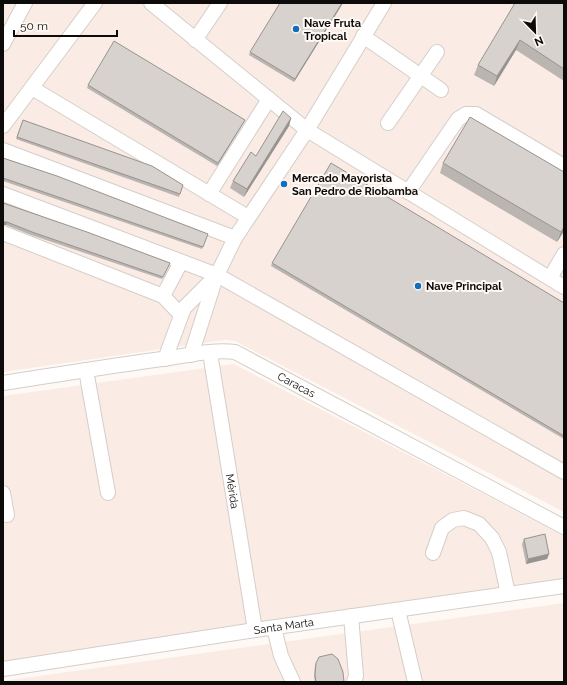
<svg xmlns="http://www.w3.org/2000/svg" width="567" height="685" font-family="Raleway,sans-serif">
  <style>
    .built { fill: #faece4 }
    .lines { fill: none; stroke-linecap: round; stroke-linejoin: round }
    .minor-casing { stroke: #d4ceca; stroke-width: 16 }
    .minor { stroke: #fff; stroke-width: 14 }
    .wall { fill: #bab5b1 }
    .shaded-wall { fill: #979390 }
    .building { fill: #d8d2ce; stroke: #979390 }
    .poi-dot { fill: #126dba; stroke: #fff9f5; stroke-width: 1.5 }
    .labels { text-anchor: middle; stroke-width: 4; stroke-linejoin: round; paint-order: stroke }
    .poi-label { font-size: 11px; font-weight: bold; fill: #0d0b0a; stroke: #fff9f5; text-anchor: start }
    .street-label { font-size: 11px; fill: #0d0b0a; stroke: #fff9f5 }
  </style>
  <rect width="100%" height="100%" fill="#fff9f5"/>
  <g class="built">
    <polygon points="3,3 552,3 564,10 564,512 235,341 225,340 3,372"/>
    <polygon points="234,364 564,536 564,579 274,620 3,662 3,396"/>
    <polygon points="564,603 564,682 3,682 3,681"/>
  </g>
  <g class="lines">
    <g class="minor-casing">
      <g id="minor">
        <polyline points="151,3 307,130 564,287"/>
        <polyline points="363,36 441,90"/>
        <polyline points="195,40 220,3"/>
        <polyline points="3,44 25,3"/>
        <polyline points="32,88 248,217"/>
        <polyline points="388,123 437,52"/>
        <polyline points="3,126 95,3"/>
        <polyline points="3,150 235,238"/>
        <polyline points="408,192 458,119 466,114 476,114 564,166"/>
        <polyline points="3,194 217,275 564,472"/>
        <polyline points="209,194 269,99"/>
        <polyline points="3,233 163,296 180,314"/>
        <polyline points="550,278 564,254"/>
        <polyline points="163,296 181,262"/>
        <path id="s1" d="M210 353 255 630"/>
        <polyline points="191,355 216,277"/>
        <polyline points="165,359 184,308 217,275 235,238 307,130 384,3"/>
        <polyline points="86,370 108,493"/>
        <path id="s2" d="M3 383C56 375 109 366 162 359 186 356 212 349 235 352L564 527"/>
        <polyline points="3,493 7,515"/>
        <polyline points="433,553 442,528 453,520 464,518 479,524 492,538 499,552 508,594"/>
        <polyline points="398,610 415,682"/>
        <polyline points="351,616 356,676 354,682"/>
        <polyline points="274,628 281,656 293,682"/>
        <path id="s3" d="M3 669 255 630 564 586"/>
      </g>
    </g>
    <use href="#minor" class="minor"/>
  </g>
  <g class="wall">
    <polygon points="343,3 294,82 249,55 250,52"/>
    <polygon points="564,3 564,81 516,50 494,86 474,75 478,65"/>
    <polygon points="88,85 245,120 244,122 217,166 87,88"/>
    <polygon points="291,118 289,126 244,197 230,188 233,181"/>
    <polygon points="23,120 183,185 179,197 16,139"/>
    <polygon points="3,158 208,234 202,249 3,181"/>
    <polygon points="443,163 564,172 564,231 557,242 440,173"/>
    <polygon points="3,203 170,263 169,266 162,279 31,235 6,225"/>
    <polygon points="272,263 564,303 564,439 271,266"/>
    <polygon points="524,539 549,554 547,559 526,564 522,544"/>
    <polygon points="316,663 344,682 315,682 314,677 315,665"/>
  </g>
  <g class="shaded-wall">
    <polygon points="342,3 343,3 294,82 295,79"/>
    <polygon points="520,40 516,50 494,86 497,76"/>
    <polygon points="291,118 289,126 244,197 247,189"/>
    <polygon points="245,120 244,122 217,166 218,163"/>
    <polygon points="3,222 7,222 6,225 3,225"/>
    <polygon points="564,227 564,231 557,242 561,232"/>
    <polygon points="549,554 547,559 526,564 528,559"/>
  </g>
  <g class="building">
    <polygon points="280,3 342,3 295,79 250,52"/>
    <polygon points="515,3 564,3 564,69 520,40 497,76 478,65"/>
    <polygon points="114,41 245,120 218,163 88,85"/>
    <polygon points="283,111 291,118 247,189 233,181 251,152 256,156"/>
    <polygon points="470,117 564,172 564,227 561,232 443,163"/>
    <polygon points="23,120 152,166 183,185 180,194 17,137"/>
    <polygon points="3,158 57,176 208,234 203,247 3,178"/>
    <polygon points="331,163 564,303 564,436 272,263"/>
    <polygon points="3,203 87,232 170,263 163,277 32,232 7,222 3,222"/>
    <polygon points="545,534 549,554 528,559 524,539"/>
    <polygon points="332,654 338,659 343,672 344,682 316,682 315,675 316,663 319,657"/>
  </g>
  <g class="poi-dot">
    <circle cx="296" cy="29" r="4"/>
    <circle cx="284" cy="184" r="4"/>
    <circle cx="418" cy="286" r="4"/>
  </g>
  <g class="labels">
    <g class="poi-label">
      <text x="304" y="27">Nave Fruta<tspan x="304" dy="13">Tropical</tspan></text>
      <text x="292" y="182">Mercado Mayorista<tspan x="292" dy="13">San Pedro de Riobamba</tspan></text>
      <text x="426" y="290">Nave Principal</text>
    </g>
    <g class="street-label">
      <text dy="4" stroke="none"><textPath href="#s2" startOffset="304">Caracas</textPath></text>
      <text dy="4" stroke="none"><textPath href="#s1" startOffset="140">Mérida</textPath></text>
      <text dy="4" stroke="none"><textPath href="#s3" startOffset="284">Santa Marta</textPath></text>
    </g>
  </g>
  <rect width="567" height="685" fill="none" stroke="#0d0b0a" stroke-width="8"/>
  <g transform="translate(535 32) rotate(157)" stroke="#fff9f5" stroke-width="3" paint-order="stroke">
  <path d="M0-3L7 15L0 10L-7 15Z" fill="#0d0b0a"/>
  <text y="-6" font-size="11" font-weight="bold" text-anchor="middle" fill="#0d0b0a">N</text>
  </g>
  <path d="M14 30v6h103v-6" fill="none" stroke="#0d0b0a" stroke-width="2"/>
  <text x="20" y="30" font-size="12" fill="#0d0b0a" stroke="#fff9f5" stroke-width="3" paint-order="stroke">50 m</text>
</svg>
